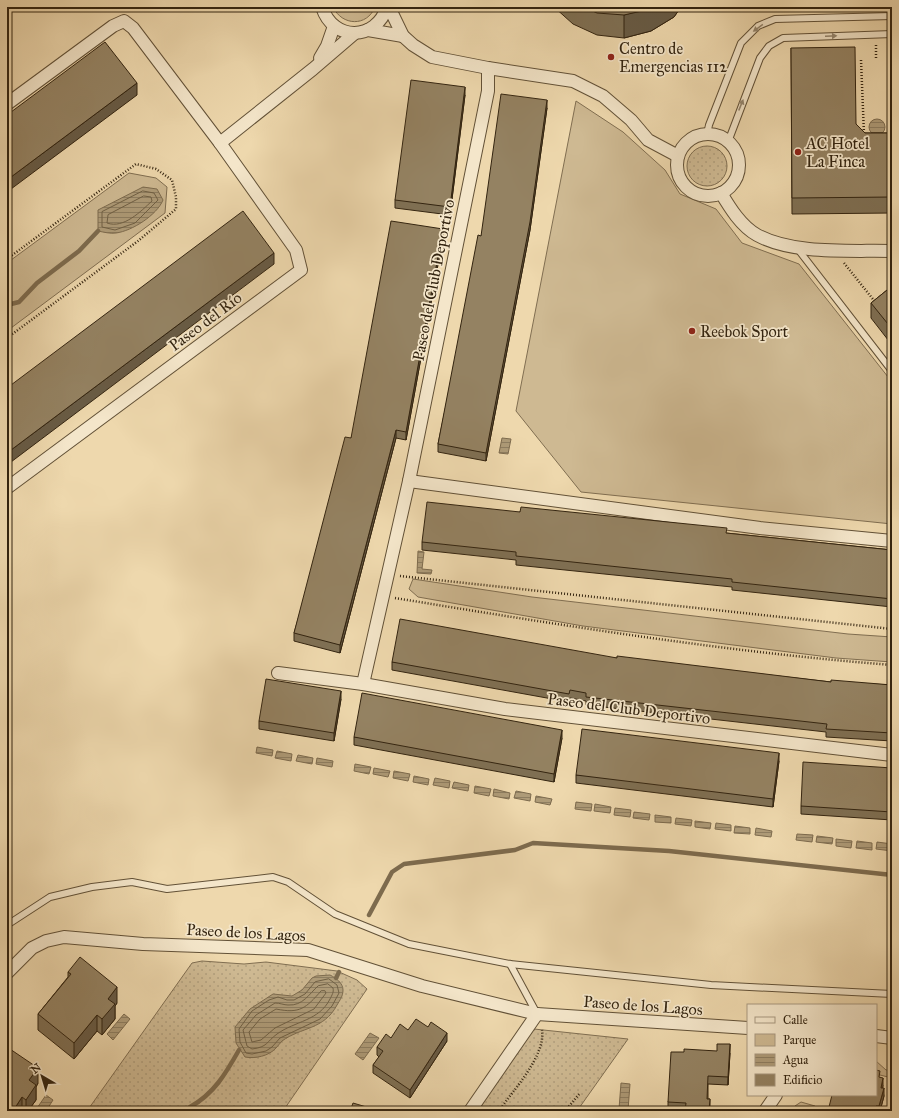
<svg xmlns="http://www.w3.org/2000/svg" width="899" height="1118" font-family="'IM FELL Great Primer',serif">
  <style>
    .green { fill: #ceb992; stroke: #806e51 }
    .garden { fill: url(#garden-dots); stroke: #806e51 }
    .water { fill: url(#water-rules); stroke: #7d6b4e }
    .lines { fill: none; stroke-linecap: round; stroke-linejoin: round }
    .shore { stroke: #706044; stroke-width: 1 }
    .stream { stroke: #7d6b4e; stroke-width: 4.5 }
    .lane-casing { stroke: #625137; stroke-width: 8 }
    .street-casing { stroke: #625137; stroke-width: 14 }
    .path { stroke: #332410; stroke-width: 2.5; stroke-dasharray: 1 2; stroke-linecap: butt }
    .lane { stroke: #f4e6ca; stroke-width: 6 }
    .street { stroke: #f4e6ca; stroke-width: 12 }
    .wall { fill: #7f7054; stroke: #332410 }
    .shaded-wall { fill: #685b45; stroke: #332410 }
    .building { fill: #948262; stroke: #332410 }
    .oneway { fill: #94856d }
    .poi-dot { fill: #8f2418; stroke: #f4e6ca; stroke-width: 1.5 }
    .labels { text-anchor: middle; stroke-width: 3.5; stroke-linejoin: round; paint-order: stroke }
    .poi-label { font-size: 16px; fill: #332410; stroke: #f4e6ca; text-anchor: start }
    .street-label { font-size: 16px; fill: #332410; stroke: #f4e6ca }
  </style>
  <defs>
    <pattern id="garden-dots" width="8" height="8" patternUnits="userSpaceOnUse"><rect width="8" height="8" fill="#ceb992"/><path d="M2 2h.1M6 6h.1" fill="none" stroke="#b19f7d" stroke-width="1.8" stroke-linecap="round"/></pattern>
    <pattern id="water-rules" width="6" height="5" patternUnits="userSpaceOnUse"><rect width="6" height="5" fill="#ae9b78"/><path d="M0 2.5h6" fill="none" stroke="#8e7e61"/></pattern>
  </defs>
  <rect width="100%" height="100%" fill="#eed8ad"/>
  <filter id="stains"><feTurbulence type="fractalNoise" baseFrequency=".005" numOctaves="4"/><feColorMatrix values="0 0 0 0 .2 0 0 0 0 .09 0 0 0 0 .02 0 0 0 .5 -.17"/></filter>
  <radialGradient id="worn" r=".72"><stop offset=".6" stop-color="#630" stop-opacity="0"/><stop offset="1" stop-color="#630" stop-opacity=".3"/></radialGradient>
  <g class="green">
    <path d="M333 7H375C367 27 342 26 333 7Z"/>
    <polygon points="576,101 623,132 665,170 680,194 716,209 742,243 799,264 892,382 892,524 581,492 516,411"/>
    <polygon points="129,173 156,178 167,187 165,213 7,331 7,263"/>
    <polygon points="413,579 532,597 848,634 892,637 892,662 836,658 583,626 418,597 409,589"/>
    <polygon points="876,1061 886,1070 892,1070 892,1078 876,1074"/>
    <polygon points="801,1102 815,1106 819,1111 794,1111 795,1106"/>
  </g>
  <g class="garden">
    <circle cx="707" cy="166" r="20"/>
    <polygon points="202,961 244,964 266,962 337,971 357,980 367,989 283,1111 87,1111 192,963"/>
    <polygon points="534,1029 628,1039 577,1111 475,1111"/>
  </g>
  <g class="water">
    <circle cx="877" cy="127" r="8"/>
    <path d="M143 187 157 189 163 200C157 215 132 231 116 233 111 234 103 232 98 231V210Z"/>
    <polygon points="502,438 511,439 508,454 499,453"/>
    <polygon points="418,551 424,552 422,569 432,570 431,574 417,573"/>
    <polygon points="257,747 273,750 272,756 256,753"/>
    <polygon points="277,751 292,754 291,761 275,758"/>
    <polygon points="298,755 313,758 312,764 296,761"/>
    <polygon points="317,758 333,761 332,767 316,764"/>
    <polygon points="355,764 371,767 369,774 354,771"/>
    <polygon points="374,768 390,771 388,777 373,774"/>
    <polygon points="394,771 410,774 408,781 393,778"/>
    <polygon points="414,776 429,779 428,785 413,782"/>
    <polygon points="435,778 450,781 449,788 433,785"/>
    <polygon points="454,782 469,785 468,791 452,788"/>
    <polygon points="475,786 491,789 489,796 474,793"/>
    <polygon points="494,789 510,793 509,799 493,796"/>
    <polygon points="516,791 531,794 530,801 514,798"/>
    <polygon points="536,796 552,799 550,805 535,802"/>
    <polygon points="576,802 592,804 591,811 575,809"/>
    <polygon points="595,804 611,807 610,813 594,811"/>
    <polygon points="615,808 631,810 630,817 614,815"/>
    <polygon points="634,812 650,814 649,820 633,818"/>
    <polygon points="655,815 671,817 671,823 655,822"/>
    <polygon points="676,818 692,820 691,826 675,824"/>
    <polygon points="695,821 711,823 710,829 695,827"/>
    <polygon points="716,823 731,825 731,831 715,829"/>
    <polygon points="735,826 750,828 750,834 734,833"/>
    <polygon points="756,828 772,831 771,837 755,835"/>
    <polygon points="797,834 813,835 812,842 796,840"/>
    <polygon points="817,836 833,838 832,844 816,842"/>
    <polygon points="836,839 852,841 851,848 836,846"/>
    <polygon points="857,841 872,843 872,850 856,848"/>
    <polygon points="877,842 892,844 892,851 876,849"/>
    <path d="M330 975C336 978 343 983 343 990 343 996 340 1000 337 1005 324 1030 301 1027 282 1041 280 1043 278 1046 276 1048 269 1056 255 1059 245 1057L236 1043 235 1027 250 1009 273 994 292 996 302 990 312 978 316 976Z"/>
    <polygon points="124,1014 130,1019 113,1040 107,1034"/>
    <polygon points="370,1033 379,1038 363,1060 355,1054"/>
    <polygon points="621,1083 630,1084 628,1110 619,1109"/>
    <polygon points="46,1095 53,1100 46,1111 35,1111"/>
  </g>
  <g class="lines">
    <g class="shore">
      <polygon points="143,191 154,193 158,200 135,223 115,230 102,227 102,212"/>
      <path d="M144 196 151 197 152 201C141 211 124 229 107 223L108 215Z"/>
      <polygon points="329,979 337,985 339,993 332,1006 320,1019 280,1038 272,1047 266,1051 252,1054 246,1053 240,1042 239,1029 252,1011 269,1000 278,997 287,1000 294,1000 305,994 315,982"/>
      <path d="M328 984 333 988C334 992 332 995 330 999 319 1021 295 1021 277 1034 266 1042 268 1047 252 1049L247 1046 243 1030 256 1015 275 1003C280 1003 284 1005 288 1005 303 1006 309 994 318 986Z"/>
      <path d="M325 991 326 993 314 1009 275 1028 261 1040 252 1042 249 1032 260 1019 276 1009C300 1014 306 1008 321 991Z"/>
    </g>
    <g class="stream">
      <polyline points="7,305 19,302 37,283 79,251 98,231"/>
      <polyline points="369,915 392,872 404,864 515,850 533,843 669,851 892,875"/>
      <polyline points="336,978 339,972"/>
      <path d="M189 1111 190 1107C214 1094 226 1073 239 1050"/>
    </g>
    <g class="lane-casing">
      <g id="lane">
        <polyline points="707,134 709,125 741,43 758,26 775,19 892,16"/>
        <polyline points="728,142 760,58 769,46 783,38 892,34"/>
        <polyline points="797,248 892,371"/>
        <polyline points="7,925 50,897 92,887 132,882 167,889 273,877 288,882 335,914 409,944 510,964 711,985 892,994"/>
        <polyline points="510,964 536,1012"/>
      </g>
    </g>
    <g class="street-casing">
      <g id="street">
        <path d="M322 7C333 42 376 41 387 7"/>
        <polyline points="389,7 403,36 413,45 432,57 488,68 573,81 603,96 631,120 648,140 678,156"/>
        <polyline points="368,30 403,36"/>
        <polyline points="320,58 327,46 334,26"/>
        <polyline points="7,104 113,26 124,21 133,28 220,143 296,250 301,270 7,488"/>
        <circle cx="708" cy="165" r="31"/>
        <polyline points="220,143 313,69 355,33"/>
        <path d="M721 193C730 208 741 226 757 235 794 255 850 250 892 251"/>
        <polyline points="409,481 760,528 892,541"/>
        <polyline points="278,673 363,684 505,709 892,755"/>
        <polyline points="363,684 409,481 488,91 488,68"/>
        <polyline points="7,973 32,948 46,941 64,937 143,944 308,950 422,986 537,1014 748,1028"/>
        <polyline points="876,1036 892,1038"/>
        <polyline points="470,1111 537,1014"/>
        <polyline points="765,1111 776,1095"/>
      </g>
    </g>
    <g class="path">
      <polyline points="876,45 876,60"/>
      <polyline points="861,60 864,134"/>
      <polyline points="7,259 136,164 156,169 172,180 176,197 176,209 138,241 7,338"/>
      <polyline points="844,263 876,303"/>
      <polyline points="400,576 892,629"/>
      <path d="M395 598C560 625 725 652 892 665"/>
      <path d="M499 1111C513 1090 546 1056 542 1030"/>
      <polyline points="565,1111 580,1093"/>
    </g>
    <use href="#lane" class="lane"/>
    <use href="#street" class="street"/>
  </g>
  <g class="wall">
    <polygon points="554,7 681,7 674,17 651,31 624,38 597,35 573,24"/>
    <polygon points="791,48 856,124 865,133 892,133 892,213 792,214"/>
    <polygon points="465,95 450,215 395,208 395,200"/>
    <polygon points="547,108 530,230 486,461 438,452 438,444 481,236"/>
    <polygon points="443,237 406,440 396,438 340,653 294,641 294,633 351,438"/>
    <polygon points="892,286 892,345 871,318 871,303"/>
    <polygon points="520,512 892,550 892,607 732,590 732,587 516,565 516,560 422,550 422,542"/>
    <polygon points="617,658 831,682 892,685 892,741 826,737 826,732 586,705 586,701 570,698 569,702 392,670 392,662"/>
    <polygon points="341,699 334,741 259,729 259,721"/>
    <polygon points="354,737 562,738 554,782 354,745"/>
    <polygon points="779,761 773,807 576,783 576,775"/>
    <polygon points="892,768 892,820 801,814 801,806"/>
    <polygon points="68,972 117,1003 115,1006 115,1019 102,1035 97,1031 74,1059 38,1030 38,1014 68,977"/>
    <polygon points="408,1030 447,1041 410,1098 373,1073 373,1065 379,1057 377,1055 377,1047 391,1038"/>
    <polygon points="684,1052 730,1053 728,1085 708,1084 708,1099 710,1099 710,1111 685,1111 668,1110 668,1102"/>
    <polygon points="880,1077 883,1086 882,1088 884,1096 880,1111 828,1111 876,1095"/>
    <polygon points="38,1083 36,1087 36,1100 28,1111 7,1111"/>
  </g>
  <g class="shaded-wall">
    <polygon points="653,7 681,7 674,17 651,31 624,38 624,15"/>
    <polygon points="137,83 137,95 7,192 7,180"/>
    <polygon points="465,87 465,95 450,215 450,207"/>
    <polygon points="547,100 547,108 530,230 486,461 486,453"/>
    <polygon points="443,229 443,237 406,440 406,432"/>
    <polygon points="274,253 274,264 7,465 7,453"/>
    <polygon points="396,430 396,438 340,653 340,645"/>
    <polygon points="341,691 341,699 334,741 334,733"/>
    <polygon points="562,730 562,738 554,782 554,774"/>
    <polygon points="779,753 779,761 773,807 773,799"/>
    <polygon points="117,987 117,1003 115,1006 115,1019 102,1035 102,1019 108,999"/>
    <polygon points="97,1015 97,1031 74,1059 74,1043"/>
    <polygon points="447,1033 447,1041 410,1098 410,1090"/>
    <polygon points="730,1044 730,1053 728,1085 728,1077"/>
    <polygon points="38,1068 38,1083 36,1087 36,1100 28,1111 26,1111 26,1100 29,1080"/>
    <polygon points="883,1078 883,1086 881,1096 881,1088"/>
    <polygon points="884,1088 884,1096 880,1111 879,1111 879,1106"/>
    <polygon points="22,1097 22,1111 13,1111"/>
  </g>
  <g class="building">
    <polygon points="584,7 653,7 651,9 624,15 597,13"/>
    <polygon points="105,42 137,83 7,180 7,115"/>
    <polygon points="855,47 856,124 865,133 892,133 892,197 792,198 791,48"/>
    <polygon points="411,80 465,87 450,207 395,200"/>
    <polygon points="501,94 547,100 530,222 486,453 438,444 478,235 481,236"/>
    <polygon points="243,211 274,253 7,453 7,388"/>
    <polygon points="391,221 443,229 406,432 396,430 340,645 294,633 345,437 351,438"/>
    <polygon points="892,286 892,329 871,303"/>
    <polygon points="427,502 520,512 521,507 727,528 726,533 892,550 892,599 732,582 732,579 516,556 516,552 422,542"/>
    <polygon points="400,619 617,658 617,656 831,682 831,680 892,685 892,733 826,729 827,724 586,697 586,693 570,690 569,694 392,662"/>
    <polygon points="266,679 341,691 334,733 259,721"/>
    <polygon points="362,693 562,730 554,774 354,737"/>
    <polygon points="582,729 779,753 773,799 576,775"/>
    <polygon points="803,762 892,768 892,812 801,806"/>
    <polygon points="80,957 117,987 108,999 115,1004 102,1019 97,1015 74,1043 38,1014 71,974 68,972"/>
    <polygon points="416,1019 428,1027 431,1022 447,1033 410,1090 373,1065 383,1051 377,1047 386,1034 391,1038 400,1024 408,1030"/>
    <polygon points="717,1044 730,1044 728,1077 708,1076 707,1099 710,1099 709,1111 685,1111 686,1103 668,1102 671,1052 684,1052 684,1049 717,1051"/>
    <polygon points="7,1047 38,1068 29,1080 36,1085 26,1100 22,1097 13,1111 7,1111"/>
    <polygon points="876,1070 880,1071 879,1077 883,1078 881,1088 884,1088 879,1106 876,1106 875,1111 828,1111 832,1095 876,1095"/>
    <polygon points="353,1103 380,1111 350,1111"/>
  </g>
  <defs><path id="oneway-solid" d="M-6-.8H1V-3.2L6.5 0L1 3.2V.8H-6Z"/></defs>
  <g class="oneway">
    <use href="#oneway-solid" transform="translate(758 28) rotate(144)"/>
    <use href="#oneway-solid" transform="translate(831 36) rotate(-2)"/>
    <use href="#oneway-solid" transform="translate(741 105) rotate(-68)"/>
  </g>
  <g class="poi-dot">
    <circle cx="611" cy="57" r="4"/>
    <circle cx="798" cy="152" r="4"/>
    <circle cx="692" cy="331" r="4"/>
  </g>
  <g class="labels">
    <g class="poi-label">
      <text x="619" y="54">Centro de<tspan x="619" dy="18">Emergencias 112</tspan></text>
      <text x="806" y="149">AC Hotel<tspan x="806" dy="18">La Finca</tspan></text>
      <text x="700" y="337">Reebok Sport</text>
    </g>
    <g class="street-label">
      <text transform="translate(433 280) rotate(-79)" y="6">Paseo del Club Deportivo</text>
      <text transform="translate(205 321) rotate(-37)" y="6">Paseo del Río</text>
      <text transform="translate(629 708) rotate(7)" y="6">Paseo del Club Deportivo</text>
      <text transform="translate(246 932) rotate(3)" y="6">Paseo de los Lagos</text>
      <text transform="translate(643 1005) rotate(4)" y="6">Paseo de los Lagos</text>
    </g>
  </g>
  <rect width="899" height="1118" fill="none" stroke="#eed8ad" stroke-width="24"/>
  <rect x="8" y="8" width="883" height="1102" fill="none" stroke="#332410" stroke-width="2"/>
  <rect x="12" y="12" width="875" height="1094" fill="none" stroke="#332410"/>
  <rect x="747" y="1004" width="130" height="92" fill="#f4e6ca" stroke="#a79880"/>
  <rect x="755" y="1017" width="20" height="6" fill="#f4e6ca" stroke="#a79880"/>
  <text x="783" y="1024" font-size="12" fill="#332410">Calle</text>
  <rect x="755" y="1034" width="20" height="12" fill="#ceb992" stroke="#a79880"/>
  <text x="783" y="1044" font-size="12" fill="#332410">Parque</text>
  <rect x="755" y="1054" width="20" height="12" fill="url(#water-rules)" stroke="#a79880"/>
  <text x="783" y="1064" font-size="12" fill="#332410">Agua</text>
  <rect x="755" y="1074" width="20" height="12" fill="#948262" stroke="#a79880"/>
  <text x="783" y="1084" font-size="12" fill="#332410">Edificio</text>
  <g transform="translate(42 1076) rotate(322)" stroke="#f4e6ca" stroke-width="3" paint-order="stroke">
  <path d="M0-3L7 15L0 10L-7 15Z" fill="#332410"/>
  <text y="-6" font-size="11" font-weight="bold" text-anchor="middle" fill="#332410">N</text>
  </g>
  <rect width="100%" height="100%" filter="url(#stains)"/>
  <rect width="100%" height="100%" fill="url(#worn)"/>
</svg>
